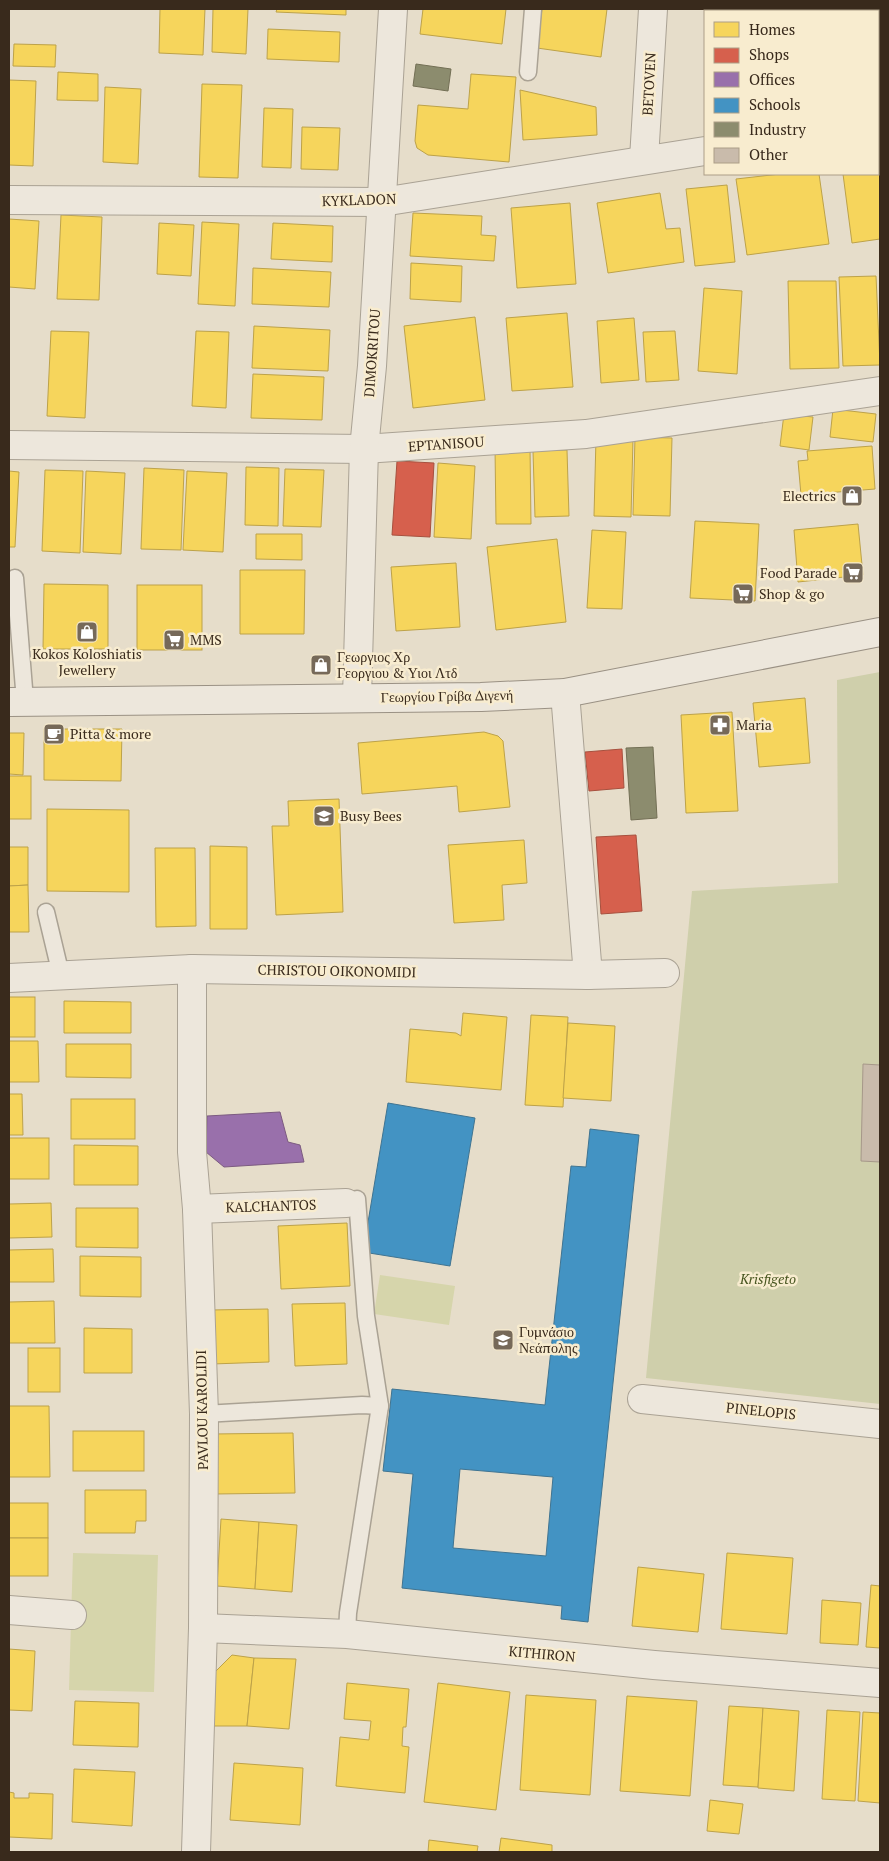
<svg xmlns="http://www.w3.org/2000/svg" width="889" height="1861" font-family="'PT Serif',serif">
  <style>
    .green { fill: #d6d5ab }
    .cemetery { fill: #cfcfab }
    .homes { fill: #f6d55c; stroke: #bda249 }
    .shops { fill: #d6604d; stroke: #a7503e }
    .offices { fill: #9970ab; stroke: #7c5b80 }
    .schools { fill: #4393c3; stroke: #407491; fill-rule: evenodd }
    .industry { fill: #8c8c6e; stroke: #736f55 }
    .building { fill: #c9bbab; stroke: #a69889 }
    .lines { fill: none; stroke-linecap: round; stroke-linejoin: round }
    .service-casing { stroke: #aaa294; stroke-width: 19 }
    .minor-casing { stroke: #aaa294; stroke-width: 30 }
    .secondary-casing { stroke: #9a9184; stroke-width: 30 }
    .service { stroke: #ede7dc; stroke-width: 16 }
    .minor { stroke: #ede7dc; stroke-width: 28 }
    .secondary { stroke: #ede7dc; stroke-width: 28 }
    .labels { text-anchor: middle; stroke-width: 5; stroke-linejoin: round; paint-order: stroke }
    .street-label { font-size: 14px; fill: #392a1c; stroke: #f8eccf }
    .poi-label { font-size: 14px; fill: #392a1c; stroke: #f8eccf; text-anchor: start }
    .park-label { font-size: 14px; font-style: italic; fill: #495721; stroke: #f8eccf }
  </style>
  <rect width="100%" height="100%" fill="#e6ddca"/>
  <g class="green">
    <polygon points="380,1275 455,1286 449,1325 374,1314"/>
    <polygon points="73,1553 158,1555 154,1692 69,1690"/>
  </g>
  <polygon class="cemetery" points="880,672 880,1404 646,1378 692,891 838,883 837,680"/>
  <g class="homes">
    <polygon points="160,9 205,9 203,55 159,53"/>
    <polygon points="213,9 248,9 246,54 212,52"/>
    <polygon points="277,9 346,9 346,15 276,12"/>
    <polygon points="423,9 506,9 502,44 420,34"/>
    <polygon points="542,9 607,9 601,57 537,48"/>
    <polygon points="778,9 840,9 839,11 777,11"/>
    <polygon points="268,29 340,32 339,62 267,59"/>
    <polygon points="14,44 56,45 55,67 13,66"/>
    <polygon points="58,72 98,74 98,101 57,100"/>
    <polygon points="471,74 516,77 509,162 428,155 417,148 415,141 418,105 468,109"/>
    <polygon points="9,80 36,81 33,166 9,165"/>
    <polygon points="202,84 242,85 238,178 199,177"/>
    <polygon points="105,87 141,89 138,164 103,162"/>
    <polygon points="520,90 596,107 597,135 523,140"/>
    <polygon points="264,108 293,109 291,168 262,167"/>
    <polygon points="302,127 340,128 338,170 301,169"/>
    <polygon points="878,168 880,168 880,239 852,243 843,174 878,174"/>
    <polygon points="780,174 819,174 829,244 747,255 736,179"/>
    <polygon points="727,185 735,262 695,266 686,189"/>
    <polygon points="660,193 666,229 680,228 684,262 608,273 597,203"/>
    <polygon points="570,203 576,284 517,288 511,208"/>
    <polygon points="413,213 482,216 481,235 496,236 494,261 410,256"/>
    <polygon points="61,215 102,217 99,300 57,299"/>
    <polygon points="9,219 39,221 35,289 9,287"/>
    <polygon points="202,222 239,224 235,306 198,304"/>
    <polygon points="159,223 194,225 191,276 157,274"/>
    <polygon points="273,223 333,226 332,262 271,259"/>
    <polygon points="411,263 462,266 461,302 410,299"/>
    <polygon points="253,268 331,272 329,307 252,304"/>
    <polygon points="876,276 880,365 843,366 839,277"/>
    <polygon points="788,281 836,281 839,368 790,369"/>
    <polygon points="704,288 742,291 737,374 698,371"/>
    <polygon points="567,313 573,387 512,391 506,318"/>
    <polygon points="475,317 485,400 413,408 404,326"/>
    <polygon points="634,318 639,380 601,383 597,321"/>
    <polygon points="254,326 330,330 328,371 252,368"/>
    <polygon points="51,331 89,332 85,418 47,416"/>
    <polygon points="196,331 229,332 226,408 192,406"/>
    <polygon points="675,331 679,380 646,382 643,332"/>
    <polygon points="253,374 324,377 322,420 251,418"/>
    <polygon points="833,409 876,414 873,442 830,437"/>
    <polygon points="784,414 813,417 809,450 780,446"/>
    <polygon points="635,437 672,438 670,516 633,515"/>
    <polygon points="596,438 633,439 631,517 594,516"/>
    <polygon points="872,446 875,489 801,495 798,461 808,460 807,451"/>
    <polygon points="495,448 530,448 531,524 496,524"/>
    <polygon points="567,450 569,516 535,517 533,451"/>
    <polygon points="438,463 475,466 471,539 434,537"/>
    <polygon points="246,467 279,468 278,526 245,525"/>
    <polygon points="144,468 184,470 181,550 141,549"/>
    <polygon points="285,469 324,470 321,527 283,526"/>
    <polygon points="45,470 83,471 80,553 42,551"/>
    <polygon points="9,471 19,472 15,547 9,547"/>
    <polygon points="86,471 125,473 121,554 83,552"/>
    <polygon points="187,471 227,473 223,552 183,550"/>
    <polygon points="695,521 759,524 755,601 690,598"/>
    <polygon points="858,524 863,575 798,582 794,530"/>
    <polygon points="592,530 626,532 622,609 587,608"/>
    <polygon points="256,534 302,534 302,560 256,559"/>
    <polygon points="557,539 566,622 496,630 487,547"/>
    <polygon points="456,563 460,627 396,631 391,567"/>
    <polygon points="240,570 305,570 304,634 240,634"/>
    <polygon points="44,584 108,585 108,649 43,649"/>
    <rect x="137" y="585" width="65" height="65"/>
    <polygon points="805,698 810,763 759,767 753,703"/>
    <polygon points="732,712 738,811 686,813 681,715"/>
    <polygon points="44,729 122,729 121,781 44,780"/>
    <polygon points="484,732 498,736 503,741 510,807 459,812 457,786 362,794 358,743"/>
    <polygon points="9,733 24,733 23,775 9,774"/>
    <rect x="9" y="776" width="22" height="43"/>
    <polygon points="339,799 343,912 276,915 272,826 289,826 288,801"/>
    <polygon points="47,809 129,810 129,892 47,891"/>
    <polygon points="524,840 527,883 502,885 504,920 454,923 448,845"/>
    <polygon points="210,846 247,847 247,929 210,929"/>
    <polygon points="9,847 28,847 28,885 9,886"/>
    <polygon points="155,848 195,848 196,926 156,927"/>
    <polygon points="28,885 29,932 9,932 9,886"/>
    <rect x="9" y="997" width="26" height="40"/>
    <polygon points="64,1001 131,1002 131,1033 64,1033"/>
    <polygon points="463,1013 507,1017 501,1090 406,1082 410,1029 456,1033 461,1036"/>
    <polygon points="531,1015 568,1017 563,1107 525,1105"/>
    <polygon points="568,1023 615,1026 611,1101 563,1098"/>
    <polygon points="9,1041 38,1041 39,1082 9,1082"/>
    <polygon points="66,1044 131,1044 131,1078 66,1077"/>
    <polygon points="9,1094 22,1094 23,1135 9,1135"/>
    <rect x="71" y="1099" width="64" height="40"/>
    <rect x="9" y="1138" width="40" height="41"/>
    <polygon points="74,1145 138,1146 138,1185 74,1185"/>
    <polygon points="51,1203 52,1237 9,1238 9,1204"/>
    <polygon points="76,1208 138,1208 138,1248 76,1247"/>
    <polygon points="347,1223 350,1286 281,1289 278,1226"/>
    <polygon points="53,1249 54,1282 9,1282 9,1250"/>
    <polygon points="80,1256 141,1257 141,1297 80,1296"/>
    <polygon points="54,1301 55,1343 9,1343 9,1302"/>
    <polygon points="345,1303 347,1364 295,1366 292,1304"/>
    <polygon points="268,1309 269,1362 212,1364 211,1310"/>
    <polygon points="84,1328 132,1329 132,1373 84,1373"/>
    <rect x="28" y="1348" width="32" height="44"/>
    <polygon points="9,1406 49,1406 50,1477 9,1477"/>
    <rect x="73" y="1431" width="71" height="40"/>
    <polygon points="293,1433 295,1493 214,1494 213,1434"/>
    <polygon points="85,1490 146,1490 146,1521 136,1521 135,1533 85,1533"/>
    <rect x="9" y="1503" width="39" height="35"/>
    <polygon points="221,1519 259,1522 255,1589 217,1586"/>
    <polygon points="259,1522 297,1525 292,1592 255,1589"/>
    <rect x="9" y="1538" width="39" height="38"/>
    <polygon points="727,1553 793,1558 787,1634 721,1629"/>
    <polygon points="638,1567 704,1574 698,1632 632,1626"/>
    <polygon points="871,1585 880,1586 880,1648 866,1647"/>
    <polygon points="822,1600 861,1603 858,1645 820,1643"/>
    <polygon points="9,1649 35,1651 32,1711 9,1710"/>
    <polygon points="232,1655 254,1658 247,1726 205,1726 210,1677"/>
    <polygon points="254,1658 296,1659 289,1729 247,1726"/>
    <polygon points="347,1683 409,1689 406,1727 403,1727 402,1746 409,1747 405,1793 336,1786 340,1737 369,1740 371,1721 344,1719"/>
    <polygon points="438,1683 510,1692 496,1810 424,1802"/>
    <polygon points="526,1695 596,1700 590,1795 520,1790"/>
    <polygon points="627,1696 697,1701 690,1796 620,1791"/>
    <polygon points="75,1701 139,1703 138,1747 73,1745"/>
    <polygon points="729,1706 763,1708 758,1787 723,1785"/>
    <polygon points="763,1708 799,1711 794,1791 758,1788"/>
    <polygon points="827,1710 860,1712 855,1801 822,1799"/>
    <polygon points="863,1712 880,1713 880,1803 858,1801"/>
    <polygon points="234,1763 303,1768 300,1825 230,1820"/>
    <polygon points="74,1769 135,1772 132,1826 72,1822"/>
    <polygon points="9,1792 14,1793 14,1798 29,1798 29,1793 53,1794 52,1839 9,1837"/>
    <polygon points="710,1800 743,1804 739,1834 707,1831"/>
    <polygon points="501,1838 552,1845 552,1852 499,1852"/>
    <polygon points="429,1840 478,1846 477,1852 428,1852"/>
  </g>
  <g class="shops">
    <polygon points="397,461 434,463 430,537 392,535"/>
    <polygon points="622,749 624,788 589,791 585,752"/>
    <polygon points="636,835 642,911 601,914 596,837"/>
  </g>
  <polygon class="offices" points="280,1112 288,1142 300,1145 304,1162 224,1167 206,1152 207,1116"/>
  <g class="schools">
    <polygon points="388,1103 475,1118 450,1266 363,1252"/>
    <path d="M590 1129 639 1135 588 1622 561 1619 562 1606 402 1588 413 1474 383 1471 392 1389 545 1405 571 1166 586 1167ZM460 1469 553 1477 546 1556 453 1548Z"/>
  </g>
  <g class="industry">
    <polygon points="416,64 451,69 448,91 413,86"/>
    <polygon points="653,747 657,818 631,820 626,748"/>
  </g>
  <polygon class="building" points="863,1064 880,1065 880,1162 861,1161"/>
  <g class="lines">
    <g class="service-casing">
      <g id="service">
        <polyline points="528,72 533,9"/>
        <polyline points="15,578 25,701"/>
        <polyline points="46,912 61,975"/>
        <polyline points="346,1203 357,1199 366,1316 380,1406 348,1613 347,1634"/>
        <polyline points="204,1414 362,1405 380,1406"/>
      </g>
    </g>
    <g class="minor-casing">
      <g id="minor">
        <polyline points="878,126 880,126"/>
        <polyline points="644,159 653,9"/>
        <polyline points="9,200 382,202 705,151"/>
        <polyline points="9,445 364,449 586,434 880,391"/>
        <polyline points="565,693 588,975"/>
        <polyline points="357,697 364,449 372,366 393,9"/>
        <polyline points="192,969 192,1152 197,1209 204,1414 203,1628 196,1852"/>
        <polyline points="9,978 192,969 588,975 665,973"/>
        <polyline points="197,1209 346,1203"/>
        <polyline points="642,1399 880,1424"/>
        <polyline points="9,1610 72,1615"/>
        <polyline points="203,1628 347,1634 654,1665 880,1683"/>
      </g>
    </g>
    <g class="secondary-casing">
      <polyline id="secondary" points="9,702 481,697 565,693 880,632"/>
    </g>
    <use href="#service" class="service"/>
    <use href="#minor" class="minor"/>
    <use href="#secondary" class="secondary"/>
  </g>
  <defs>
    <g id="shop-square" transform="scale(1.125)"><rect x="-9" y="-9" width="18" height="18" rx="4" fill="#766959" stroke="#f8eccf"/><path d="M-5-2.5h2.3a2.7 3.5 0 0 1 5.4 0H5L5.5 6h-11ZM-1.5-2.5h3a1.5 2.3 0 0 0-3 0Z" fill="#fff"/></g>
    <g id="supermarket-square" transform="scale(1.125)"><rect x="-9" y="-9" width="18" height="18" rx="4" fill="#766959" stroke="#f8eccf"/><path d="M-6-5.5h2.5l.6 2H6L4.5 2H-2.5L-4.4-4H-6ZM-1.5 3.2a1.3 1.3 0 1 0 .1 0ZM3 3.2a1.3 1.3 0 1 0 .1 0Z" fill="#fff"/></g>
    <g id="pharmacy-square" transform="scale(1.125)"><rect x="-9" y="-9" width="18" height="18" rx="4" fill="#766959" stroke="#f8eccf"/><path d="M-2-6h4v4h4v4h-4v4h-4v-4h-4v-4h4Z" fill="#fff"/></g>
    <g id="cafe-square" transform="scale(1.125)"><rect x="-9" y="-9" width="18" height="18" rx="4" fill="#766959" stroke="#f8eccf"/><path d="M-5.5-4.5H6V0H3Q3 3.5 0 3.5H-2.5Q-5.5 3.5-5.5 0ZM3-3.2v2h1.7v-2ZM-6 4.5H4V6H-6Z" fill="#fff"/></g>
    <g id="school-square" transform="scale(1.125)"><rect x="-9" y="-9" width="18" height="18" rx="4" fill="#766959" stroke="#f8eccf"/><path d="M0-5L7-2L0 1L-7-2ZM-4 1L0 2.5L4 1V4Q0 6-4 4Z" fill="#fff"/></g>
  </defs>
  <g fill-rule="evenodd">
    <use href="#shop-square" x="852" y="496"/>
    <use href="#supermarket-square" x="853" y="573"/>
    <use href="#supermarket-square" x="743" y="594"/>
    <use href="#shop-square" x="87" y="632"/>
    <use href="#supermarket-square" x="174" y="640"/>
    <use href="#shop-square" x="321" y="665"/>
    <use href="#pharmacy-square" x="720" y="725"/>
    <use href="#cafe-square" x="54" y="734"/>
    <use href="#school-square" x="324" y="816"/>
    <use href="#school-square" x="503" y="1340"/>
  </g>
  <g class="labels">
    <g class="street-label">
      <text transform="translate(649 84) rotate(-87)" y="5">BETOVEN</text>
      <text transform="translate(359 200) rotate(-2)" y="5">KYKLADON</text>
      <text transform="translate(372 353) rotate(-86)" y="5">DIMOKRITOU</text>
      <text transform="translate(446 444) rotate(-4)" y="5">EPTANISOU</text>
      <text transform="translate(447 696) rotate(-1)" y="5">Γεωργίου Γρίβα Διγενή</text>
      <text transform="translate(337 971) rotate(1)" y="5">CHRISTOU OIKONOMIDI</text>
      <text transform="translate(271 1206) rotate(-2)" y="5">KALCHANTOS</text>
      <text transform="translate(202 1410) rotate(-91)" y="5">PAVLOU KAROLIDI</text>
      <text transform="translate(761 1411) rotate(6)" y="5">PINELOPIS</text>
      <text transform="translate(542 1654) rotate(5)" y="5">KITHIRON</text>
    </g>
    <g class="poi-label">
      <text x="836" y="501" text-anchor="end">Electrics</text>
      <text x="837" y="578" text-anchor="end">Food Parade</text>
      <text x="759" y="599">Shop &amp; go</text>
      <text x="190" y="645">MMS</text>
      <text x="87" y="659" text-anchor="middle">Kokos Koloshiatis<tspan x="87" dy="16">Jewellery</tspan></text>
      <text x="337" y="662">Γεωργιος Χρ<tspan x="337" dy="16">Γεοργιου &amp; Υιοι Λτδ</tspan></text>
      <text x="736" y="730">Maria</text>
      <text x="70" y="739">Pitta &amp; more</text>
      <text x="340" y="821">Busy Bees</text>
      <text x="519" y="1337">Γυμνάσιο<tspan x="519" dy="16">Νεάπολης</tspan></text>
    </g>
    <g class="park-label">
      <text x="768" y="1284">Krisfigeto</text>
    </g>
  </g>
  <rect width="889" height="1861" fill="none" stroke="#392a1c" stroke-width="20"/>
  <rect x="704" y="10" width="175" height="165" fill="#f8eccf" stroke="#ac9e87"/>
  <rect x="714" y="22" width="25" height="15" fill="#f6d55c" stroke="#ac9e87"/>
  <text x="749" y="35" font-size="15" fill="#392a1c">Homes</text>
  <rect x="714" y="48" width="25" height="15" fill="#d6604d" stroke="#ac9e87"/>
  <text x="749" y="60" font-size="15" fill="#392a1c">Shops</text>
  <rect x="714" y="72" width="25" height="15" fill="#9970ab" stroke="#ac9e87"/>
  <text x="749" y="85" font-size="15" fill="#392a1c">Offices</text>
  <rect x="714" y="98" width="25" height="15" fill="#4393c3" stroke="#ac9e87"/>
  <text x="749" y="110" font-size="15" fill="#392a1c">Schools</text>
  <rect x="714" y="122" width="25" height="15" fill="#8c8c6e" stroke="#ac9e87"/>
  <text x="749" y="135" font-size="15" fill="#392a1c">Industry</text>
  <rect x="714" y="148" width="25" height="15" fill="#c9bbab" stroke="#ac9e87"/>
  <text x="749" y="160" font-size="15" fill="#392a1c">Other</text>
</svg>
